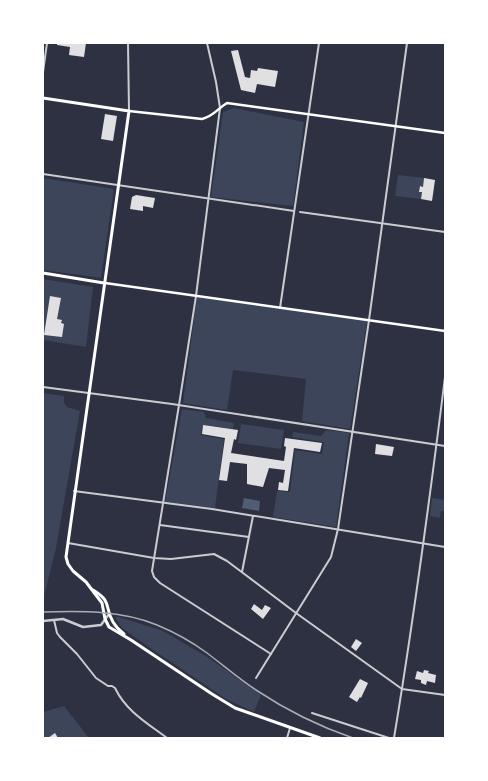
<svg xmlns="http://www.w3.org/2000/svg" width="488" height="781" font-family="Raleway,sans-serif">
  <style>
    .green { fill: #3c4559 }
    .water { fill: #4f5d75 }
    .building { fill: #e0e0e3 }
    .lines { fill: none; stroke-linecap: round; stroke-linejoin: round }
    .minor { stroke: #caccd0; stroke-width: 2 }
    .tertiary { stroke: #caccd0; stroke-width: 2.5 }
    .secondary { stroke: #fff; stroke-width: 2.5 }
    .trunk { stroke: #fff; stroke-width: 3 }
    .rail { stroke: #abadb3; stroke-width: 1.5 }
  </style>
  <rect width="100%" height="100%" fill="#2d3142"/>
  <g class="green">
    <polygon points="234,108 304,122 293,206 211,197 223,112"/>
    <polygon points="398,175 424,178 423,187 420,186 419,191 422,192 421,199 395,196"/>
    <polygon points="43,178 114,189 101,278 43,270"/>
    <polygon points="43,279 93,287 86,347 43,340"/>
    <polygon points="197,297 367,321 350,429 302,421 306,379 233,370 227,410 183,403"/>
    <polygon points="43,393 64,396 64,403 67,407 80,411 56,548 43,600"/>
    <polygon points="182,409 204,412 206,418 234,423 233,429 202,425 201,435 224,439 215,508 165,502"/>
    <polygon points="241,424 284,430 281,449 238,443"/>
    <polygon points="326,430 349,433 336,527 273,517 277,491 290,492 295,450 322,454 324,442 292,437 293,432 321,436"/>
    <polygon points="432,498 445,500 445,511 441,511 440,518 430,516"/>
    <polygon points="116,617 119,617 163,631 206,656 261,695 254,712 226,699 153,650 122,628 116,619"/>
    <polygon points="64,706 89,738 43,738 43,712"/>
  </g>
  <polygon class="water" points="244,498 260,501 259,511 242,508"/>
  <g class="building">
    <polygon points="57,43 86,43 84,57 69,55 70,47 57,45"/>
    <polygon points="238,50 245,77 250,78 251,70 257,71 258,68 278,71 275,87 257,84 255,93 241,90 231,51"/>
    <polygon points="105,114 117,116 113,141 101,139"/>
    <polygon points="424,178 435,180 432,201 421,199 422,192 419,192 420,186 423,187"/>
    <polygon points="136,195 155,198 153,208 143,206 143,211 130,209 132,197"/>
    <polygon points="50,296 61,298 57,319 62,320 61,323 64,324 62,337 44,335"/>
    <polygon points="203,425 238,430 236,440 234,439 231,453 284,461 286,447 284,446 285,438 322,443 320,452 294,448 288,491 278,490 279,482 283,483 285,470 269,468 263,487 247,484 247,464 230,462 227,481 219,480 225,438 202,434"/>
    <polygon points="376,444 394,447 392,456 375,454"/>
    <polygon points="254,604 262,610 265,605 271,608 263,619 251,609"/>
    <polygon points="356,639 362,643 356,651 351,647"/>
    <polygon points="424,670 429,671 428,673 436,675 435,683 427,681 426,685 421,683 421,680 415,679 417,671 423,673"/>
    <polygon points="360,679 368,683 361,698 360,697 357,702 349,697"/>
    <polygon points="55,733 58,738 48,738"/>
  </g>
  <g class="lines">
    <g class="minor">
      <polyline points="128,43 129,111"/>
      <polyline points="207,43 216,82 220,108 196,296 179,405 152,571 154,577 160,583 271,654"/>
      <polyline points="43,72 47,43"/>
      <polyline points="43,174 294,211"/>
      <polyline points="300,212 445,232"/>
      <polyline points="280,308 319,43"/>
      <polyline points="43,387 172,404 445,446"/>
      <polyline points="74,491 212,509 445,547"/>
      <polyline points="160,525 249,537"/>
      <polyline points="68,543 154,558 171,559 214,554 227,561 296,613 402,689 445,695"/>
      <polyline points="242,572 253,516"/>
      <path d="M54 620 57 633 60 637 77 654 96 678 108 686H112L115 688C126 711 147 723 167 738"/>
      <polyline points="256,678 331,557 338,529 369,320 407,43"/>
      <polyline points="312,713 389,738"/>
      <polyline points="287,738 290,728"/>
      <path d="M394 738C414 618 430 497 445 377"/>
    </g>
    <polyline class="tertiary" points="43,621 63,619 83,627 101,625 109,614"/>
    <g class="secondary">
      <path d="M129 111 202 119C214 116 217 109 227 103L445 133"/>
      <polyline points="105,283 445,331"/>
    </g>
    <g class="trunk">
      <polyline points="43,98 129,111 66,557 68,564 73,571 86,582 102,603 105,619 109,627 131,640 212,694 235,708 320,738"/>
      <polyline points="43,273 104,283"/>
      <path d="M93 590C113 602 104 607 113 622 116 627 120 631 124 634"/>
    </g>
    <path class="rail" d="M43 612C81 611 121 610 157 625 174 632 192 642 207 653 223 665 239 679 256 690 286 710 318 726 353 738"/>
  </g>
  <rect width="488" height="781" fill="none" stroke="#ffffff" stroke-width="88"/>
</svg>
